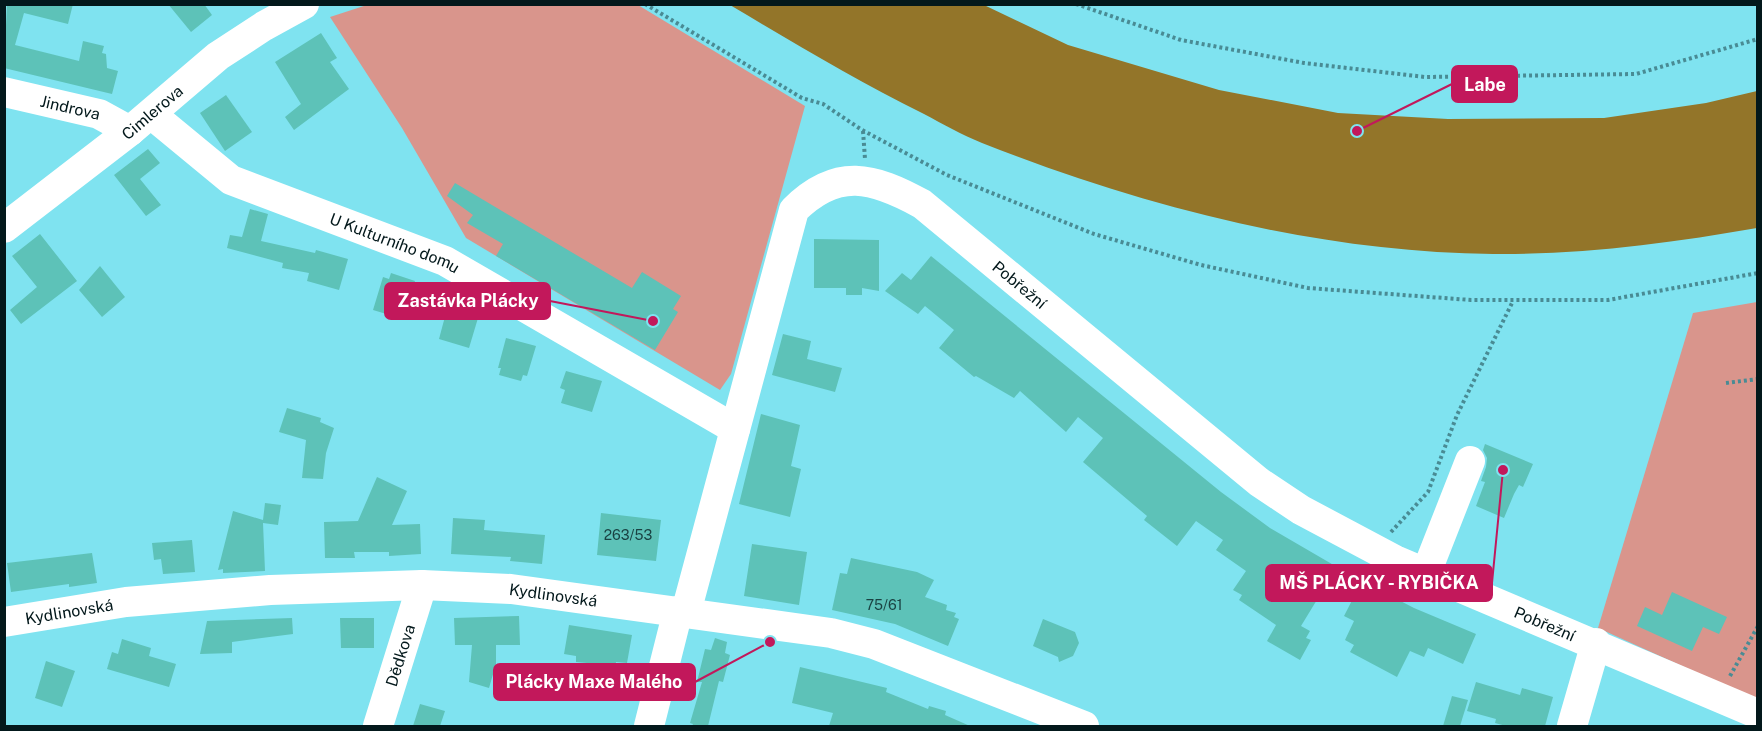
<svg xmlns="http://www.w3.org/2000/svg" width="1762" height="731" font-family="'Public Sans',sans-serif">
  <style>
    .green { fill: #d9958c }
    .water { fill: #937529 }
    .building { fill: #5dc2b8 }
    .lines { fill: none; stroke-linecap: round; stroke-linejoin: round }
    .path { stroke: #498b94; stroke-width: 4; stroke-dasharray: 3 3; stroke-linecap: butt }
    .minor { stroke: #fff; stroke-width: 30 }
    .labels { text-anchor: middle; stroke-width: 5; stroke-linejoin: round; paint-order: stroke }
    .number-label { font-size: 14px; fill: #1a4242 }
    .street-label { font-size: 16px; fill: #03181b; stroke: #7fe3f0 }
    .leader { fill: none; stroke: #c2185b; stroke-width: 2 }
    .callout-dot { fill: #c2185b; stroke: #7fe3f0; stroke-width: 2 }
    .callout { fill: #c2185b; stroke: #c2185b; stroke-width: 2 }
    .callout-label { font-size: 18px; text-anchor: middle; font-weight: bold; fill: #fff }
  </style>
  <rect width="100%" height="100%" fill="#7fe3f0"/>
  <g class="green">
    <polygon points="370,4 638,5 805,106 731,374 720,390 466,238 402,128 330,17"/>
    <polygon points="1757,302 1757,700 1598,628 1693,313"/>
  </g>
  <path class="water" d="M730 5H984L1068 45 1219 90 1338 113 1448 119 1604 118 1706 103 1757 91V228C1671 243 1581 255 1493 254 1318 252 1144 207 982 143 962 135 943 124 924 114 857 81 794 43 730 5Z"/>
  <g class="building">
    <polygon points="7,4 73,4 68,24 24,13 15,45 79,61 83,41 104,46 102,53 106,54 107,68 118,71 112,94 4,68"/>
    <polygon points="168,4 204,4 212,15 191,32"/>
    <polygon points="321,33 337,58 330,62 349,89 294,130 285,117 301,104 275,62"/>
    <polygon points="226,95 252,132 225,151 200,113"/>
    <polygon points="148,149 160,163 140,179 161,205 146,216 114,175"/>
    <polygon points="455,183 632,288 642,272 681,296 673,309 678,312 655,350 496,256 503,244 467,223 473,215 447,196"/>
    <polygon points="250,209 268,214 261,241 315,253 316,250 348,259 339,290 307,281 309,273 282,268 283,263 227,248 230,235 242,237"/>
    <polygon points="40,234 77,281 21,324 10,310 37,287 12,256"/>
    <polygon points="814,239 879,240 879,291 862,288 862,295 846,295 846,288 814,288"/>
    <polygon points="931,256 1221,492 1270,528 1337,567 1301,626 1310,631 1306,638 1311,640 1300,660 1267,641 1276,625 1239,600 1242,595 1233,590 1246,571 1216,550 1223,540 1196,521 1177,546 1144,520 1147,516 1083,462 1103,438 1078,417 1066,432 1020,391 1014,398 976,376 974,377 939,348 954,330 925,306 918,314 885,291 902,273 911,280"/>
    <polygon points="100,266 125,297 102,317 79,290"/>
    <polygon points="391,273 415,281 403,319 373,310 383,277 389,279"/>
    <polygon points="447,309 478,318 469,348 439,339"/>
    <polygon points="783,334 811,341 807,359 842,368 835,392 772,375"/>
    <polygon points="506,338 536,346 527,376 523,375 521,381 499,375 501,368 498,368"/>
    <polygon points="566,371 602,381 592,412 561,403 565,390 560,388"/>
    <polygon points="287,408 321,418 320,422 334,428 326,453 323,479 302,478 306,440 279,432"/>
    <polygon points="761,414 800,425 791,466 801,469 790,517 739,504"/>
    <polygon points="1485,444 1533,464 1523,487 1519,485 1514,494 1504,518 1476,506 1485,482 1481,481 1486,467 1487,458 1483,450"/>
    <polygon points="377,477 407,491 392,525 420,524 421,554 389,556 389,552 354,552 355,558 325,558 324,522 358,521"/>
    <polygon points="265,503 281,505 278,525 263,523 265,571 223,573 223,569 218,570 233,511 263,520"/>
    <polygon points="601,513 661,520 656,561 597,555"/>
    <polygon points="453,518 485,520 484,530 545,535 542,564 510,561 511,557 451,554"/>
    <polygon points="192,540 195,572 163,574 161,559 154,560 152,543"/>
    <polygon points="752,544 807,552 799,605 744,596"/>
    <polygon points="92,553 97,583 69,587 69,584 11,592 7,563"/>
    <polygon points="851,558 917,572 934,580 925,597 947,605 946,610 956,613 954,617 959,619 948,646 895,624 832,610 840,573 847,574"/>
    <polygon points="1362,581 1414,608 1476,634 1463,664 1428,648 1424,657 1410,651 1397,677 1350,652 1354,645 1345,640 1354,621 1344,616"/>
    <polygon points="1672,592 1727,617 1719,634 1703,627 1692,651 1637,626 1645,607 1662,615"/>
    <polygon points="519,616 520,645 496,645 496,664 489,688 469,682 472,645 455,645 454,618"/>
    <polygon points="292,618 293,634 232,642 232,653 200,654 207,621"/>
    <polygon points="340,618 374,618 374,648 341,648"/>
    <polygon points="1043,619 1075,632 1079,643 1073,656 1059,662 1058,657 1033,646"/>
    <polygon points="569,625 632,635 627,663 616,662 615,669 602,671 600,691 583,688 587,663 576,662 576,656 564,654"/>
    <polygon points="715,638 727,642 725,653 730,655 723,682 719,681 708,726 692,726 693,724 690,723 702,682 697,682 705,649 711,650"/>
    <polygon points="122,639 151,648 149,656 176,664 169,687 107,669 112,652 118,654"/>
    <polygon points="46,661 75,671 62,707 35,698"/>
    <polygon points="800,667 887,688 886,692 928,709 929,706 946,711 945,715 970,726 829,726 833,713 792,703"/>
    <polygon points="1476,682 1520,695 1522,688 1553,697 1545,726 1506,726 1495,723 1496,719 1467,711"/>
    <polygon points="1452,696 1468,700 1460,726 1443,726"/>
    <polygon points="420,704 445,711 440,726 413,726"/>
  </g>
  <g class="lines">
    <g class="path">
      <polyline points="645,4 802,98 823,104 862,130 947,175 1094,234 1201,265 1308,288 1471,300 1608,300 1758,273"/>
      <polyline points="1076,4 1181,40 1304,63 1425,77 1636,74 1758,39"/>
      <polyline points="863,131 865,159"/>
      <polyline points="1726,383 1758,379"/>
      <polyline points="1391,532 1428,492 1457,415 1513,301"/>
      <polyline points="1730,676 1758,626"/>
    </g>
    <g class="minor">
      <path id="s1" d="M4 92 99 114 130 131"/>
      <path id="s2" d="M151 114 231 180 445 261 735 429"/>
      <path id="s3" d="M4 228 130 131 218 56 264 26 304 4"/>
      <polyline points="1426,573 1470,461"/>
      <path id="s4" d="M686 612 794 210C837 167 873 177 922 204L1259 482 1301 510 1395 560 1758 714"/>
      <path id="s5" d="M4 622 126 602 270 590 422 585 511 589 831 633 874 644 1084 726"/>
      <path id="s6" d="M378 726 422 585"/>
      <polyline points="649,726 678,611"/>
      <polyline points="1572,726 1596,643"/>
    </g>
  </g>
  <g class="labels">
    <g class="number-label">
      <text x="628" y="540">263/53</text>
      <text x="884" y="610">75/61</text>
    </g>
    <g class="street-label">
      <text dy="6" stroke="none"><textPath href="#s1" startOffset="68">Jindrova</textPath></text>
      <text dy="6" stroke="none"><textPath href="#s3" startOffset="188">Cimlerova</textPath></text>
      <text dy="6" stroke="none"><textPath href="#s2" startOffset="279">U Kulturního domu</textPath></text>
      <text dy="6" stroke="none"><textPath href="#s4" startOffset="684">Pobřežní</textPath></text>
      <text dy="6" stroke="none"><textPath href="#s5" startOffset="552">Kydlinovská</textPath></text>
      <text dy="6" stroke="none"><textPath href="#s5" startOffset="66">Kydlinovská</textPath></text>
      <text dy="6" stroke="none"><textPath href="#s4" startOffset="1314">Pobřežní</textPath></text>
      <text dy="6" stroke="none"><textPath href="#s6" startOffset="74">Dědkova</textPath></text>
    </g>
  </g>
  <path class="leader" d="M1357 131L1452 84M653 321L550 301M1503 470L1492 583M770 642L695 682"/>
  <g class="callout-dot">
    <circle cx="1357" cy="131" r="6"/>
    <circle cx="653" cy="321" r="6"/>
    <circle cx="1503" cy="470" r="6"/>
    <circle cx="770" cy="642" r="6"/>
  </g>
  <g class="callout">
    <rect x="1452" y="66" width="65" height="36" rx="6"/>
    <rect x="385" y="283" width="165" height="36" rx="6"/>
    <rect x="1266" y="565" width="226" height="36" rx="6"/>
    <rect x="494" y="664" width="201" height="36" rx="6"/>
  </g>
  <g class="callout-label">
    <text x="1485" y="91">Labe</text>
    <text x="468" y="307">Zastávka Plácky</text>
    <text x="1379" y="589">MŠ PLÁCKY - RYBIČKA</text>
    <text x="594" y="688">Plácky Maxe Malého</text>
  </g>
  <rect width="1762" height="731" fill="none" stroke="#03181b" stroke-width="12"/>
</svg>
